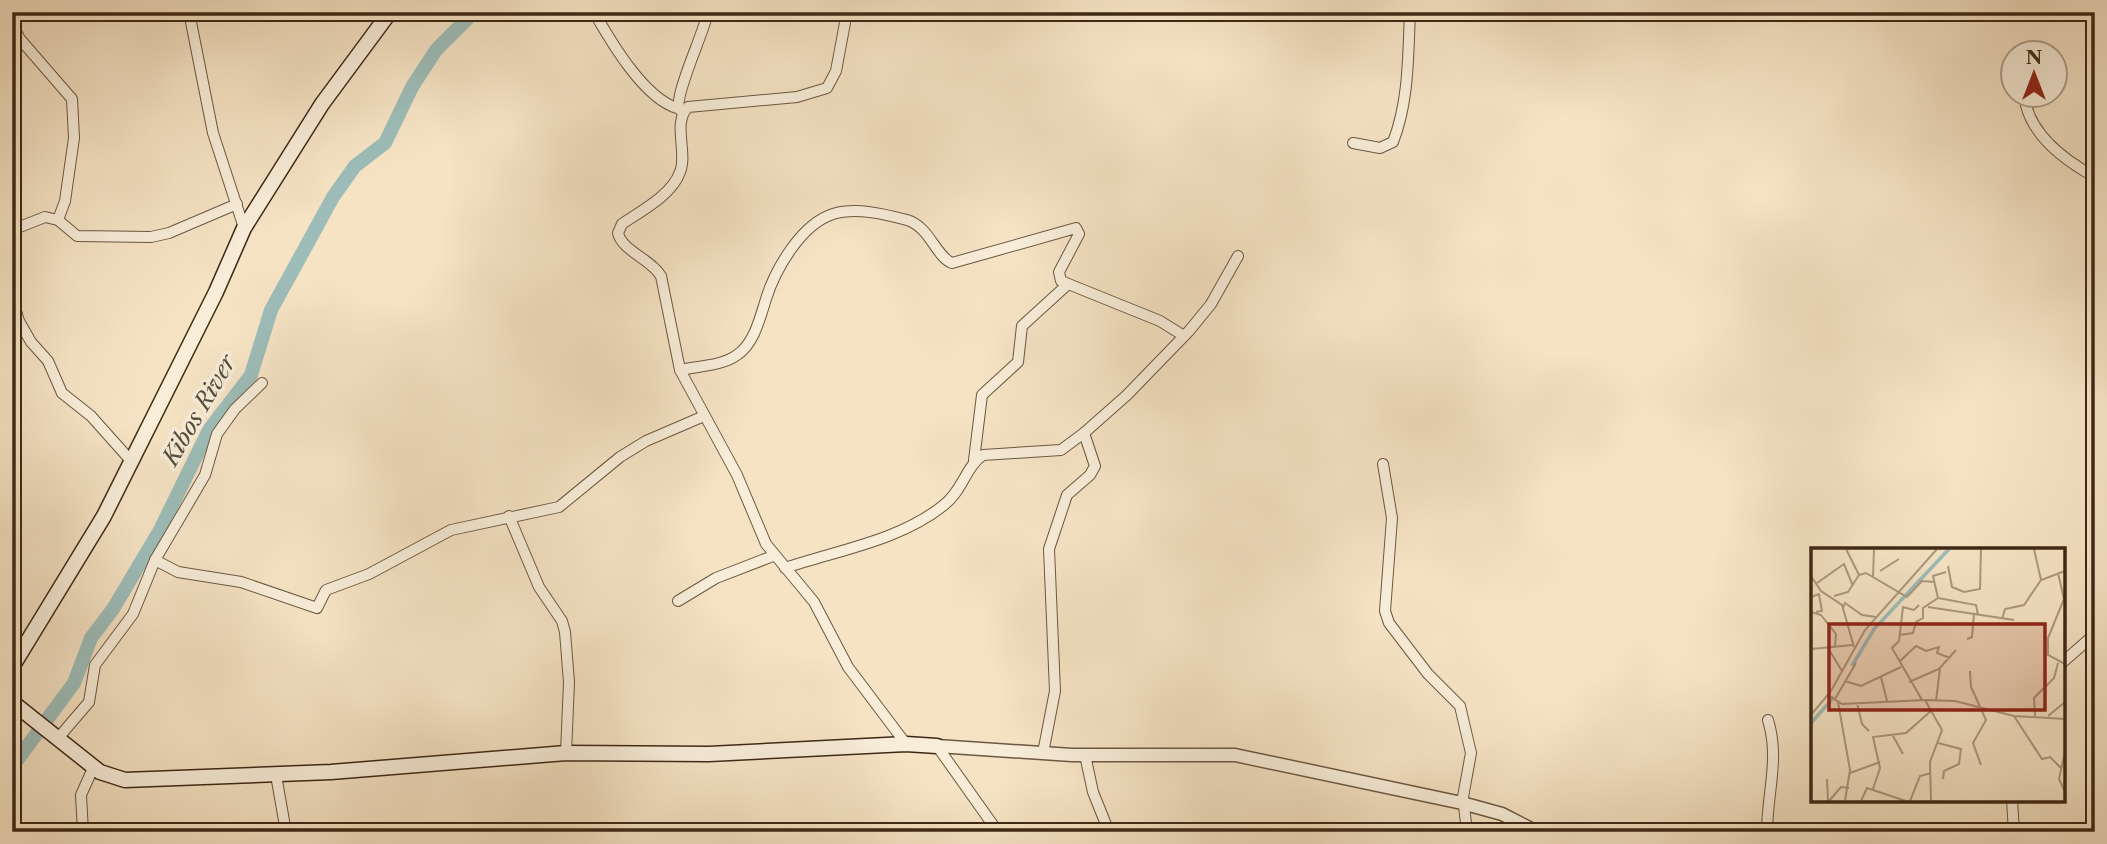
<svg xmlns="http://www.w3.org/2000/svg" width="2107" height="844" font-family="'Libre Caslon Text',serif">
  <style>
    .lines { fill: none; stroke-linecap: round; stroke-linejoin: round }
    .river { stroke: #9dbdb9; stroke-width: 14 }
    .minor-casing { stroke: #6c5741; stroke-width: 12 }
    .tertiary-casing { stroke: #6c5741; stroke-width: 15 }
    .secondary-casing { stroke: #3e2815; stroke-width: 17 }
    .minor { stroke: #f8edd9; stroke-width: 10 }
    .tertiary { stroke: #f8edd9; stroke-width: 12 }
    .secondary { stroke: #f8edd9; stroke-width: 14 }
    .labels { text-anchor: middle; stroke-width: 7; stroke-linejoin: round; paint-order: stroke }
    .water-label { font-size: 23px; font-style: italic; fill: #564d3e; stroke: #f8edd9 }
    .inset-river { fill: none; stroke: #9dbdb9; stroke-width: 3.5 }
    .inset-road { fill: none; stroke: #ac987e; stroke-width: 2 }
    .view { fill: #8f2418; fill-opacity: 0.15; stroke: #8f2418; stroke-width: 3.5 }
    .inset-edge { fill: none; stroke: #3e2815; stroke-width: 3.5 }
  </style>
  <rect width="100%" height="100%" fill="#f5e3c4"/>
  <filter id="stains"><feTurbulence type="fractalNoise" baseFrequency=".00286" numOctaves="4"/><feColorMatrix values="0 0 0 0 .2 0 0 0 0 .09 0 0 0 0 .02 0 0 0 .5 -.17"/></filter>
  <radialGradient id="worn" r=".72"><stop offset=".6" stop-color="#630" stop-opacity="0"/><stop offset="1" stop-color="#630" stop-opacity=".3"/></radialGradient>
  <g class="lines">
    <polyline class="river" points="12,767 74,683 91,638 113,609 160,530 209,430 251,375 271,310 333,197 355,166 385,143 412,87 436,50 474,12"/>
    <g class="minor-casing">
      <g id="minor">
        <polyline points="189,12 213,133 244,228"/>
        <path d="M594 12C611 42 644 98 677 108"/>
        <path d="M847 12 836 71 827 88 797 97 688 107C672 123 688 153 680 172 672 195 641 211 622 224L618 233C622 251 651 259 661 276L680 370 737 475 766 544 814 602 848 667 906 744"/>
        <polyline points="12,24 20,39 72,99 74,138 65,201 58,220"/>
        <path d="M2026 105C2034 138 2066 161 2095 177"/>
        <path d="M680 110C672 99 704 33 708 12"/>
        <path d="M1353 143 1380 148 1393 142C1409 101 1408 56 1410 12"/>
        <polyline points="12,230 45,217 58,220 77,236 151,237 169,233 237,204"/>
        <polyline points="12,298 19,321 31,342 48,361 62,393 91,416 132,462"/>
        <path d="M680 370C698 366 722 366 737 355 754 344 760 318 766 299 775 270 801 224 833 214 856 207 884 214 907 220 930 227 936 257 952 263L1076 228 1079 234 1059 272 1061 281 1160 321 1184 336"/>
        <polyline points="974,460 982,395 1018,362 1022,326 1067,285"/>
        <polyline points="1383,464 1392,518 1385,611 1389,623 1428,674 1460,706 1471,753 1463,797 1467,832"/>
        <polyline points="509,516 539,587 562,621 565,632 569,682 566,753"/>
        <polyline points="155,560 178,572 241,582 317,608 326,590 369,574 451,530 559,507 620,457 646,441 704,416"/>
        <path d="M785 568C838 550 899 541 944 505 963 490 966 466 983 455L1061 450 1084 433 1127 395 1189 331 1211 304 1238 256"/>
        <polyline points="678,601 716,578 773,556"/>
        <polyline points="2063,662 2095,634"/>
        <polyline points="59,737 89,702 95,665 133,614 155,560 205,475 217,434 235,409 262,383"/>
        <polyline points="937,746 998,832"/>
        <polyline points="1043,753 1055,691 1049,549 1067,495 1090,475 1095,466 1084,433"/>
        <polyline points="1085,755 1093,792 1109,832"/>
        <polyline points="276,775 286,832"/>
        <polyline points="2012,800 2014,832"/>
        <polyline points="83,832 81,795 94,766"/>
        <path d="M1767 832C1767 793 1780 759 1768 720"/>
      </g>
    </g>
    <g class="tertiary-casing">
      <polyline id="tertiary" points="937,746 1072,755 1235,755 1462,803 1502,814 1537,832"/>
    </g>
    <g class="secondary-casing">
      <g id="secondary">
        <polyline points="12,667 104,516 216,292 244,228 322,104 390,12"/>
        <polyline points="12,702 100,772 125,780 331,772 566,753 709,754 906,744 937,746"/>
      </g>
    </g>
    <use href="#minor" class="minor"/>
    <use href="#tertiary" class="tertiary"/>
    <use href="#secondary" class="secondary"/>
  </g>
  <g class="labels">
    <g class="water-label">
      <text transform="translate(199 410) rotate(-60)" y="8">Kibos River</text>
    </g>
  </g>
  <g transform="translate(1811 548)">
    <rect width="254" height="254" fill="#f5e3c4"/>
    <path class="inset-river" d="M41 118 63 81 138 1M0 175 23 149"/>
    <path class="inset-road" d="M35 1 48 27M223 1 230 32M137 18 141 39 153 44 169 41 170 1M69 23 88 11M247 25 253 51 237 90V107L254 116M48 27 55 25 96 49 111 33 124 34M0 28 10 43 31 57 43 99M62 29 63 1M6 35 33 16 42 38M23 48 37 44 48 27M0 49 8 46 11 63 5 64M127 50 165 57 167 67M127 50 122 28 135 24M108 57 103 62 92 59 88 93 81 100 111 152M117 59 203 72M32 60 34 55 51 67 65 69M0 64 10 67 25 86 24 98M191 71 194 61 213 57 230 32 254 23M88 87 102 85 105 74 112 70V60L127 50M156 91 161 89 163 66M17 100 31 123M0 101 42 97M88 114 105 98 115 103 128 99 126 105 139 110M159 123 160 139 175 172 162 195 170 217M70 129 76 153M34 133 50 138 90 119M98 134 128 121 145 102M17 147 31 156 114 152M24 151 45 115M114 152 144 153 203 168 254 171M114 152 131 182 119 214 120 253M125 153 129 120M27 154 39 222 34 253M46 155 51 176 58 183M0 167 20 143 54 82 126 1M203 168 231 211 239 209 250 220M224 168 223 150 243 130 247 115M237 168 254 154M81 186 92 206M127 195 150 201 148 216 133 223 132 231M254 204 248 231 254 244M39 225 69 214M16 231 17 253M62 241 69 220 62 189 95 185 121 162M18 253 30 239 38 240M50 253 56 240 95 253M99 253 109 228 120 225"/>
    <path class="view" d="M18 76H234V162H18Z"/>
    <rect width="254" height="254" class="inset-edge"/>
  </g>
  <rect width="2107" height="844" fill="none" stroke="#f5e3c4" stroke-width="42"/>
  <rect x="14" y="14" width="2079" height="816" fill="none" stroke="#3e2815" stroke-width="3.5"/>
  <rect x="21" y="21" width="2065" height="802" fill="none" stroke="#3e2815" stroke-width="2"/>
  <g transform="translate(2034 74)"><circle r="33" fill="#f8edd9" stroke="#ae9e8b" stroke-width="2"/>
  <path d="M0-5L12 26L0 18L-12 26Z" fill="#8f2418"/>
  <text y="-10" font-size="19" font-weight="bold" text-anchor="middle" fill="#3e2815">N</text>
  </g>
  <rect width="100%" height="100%" filter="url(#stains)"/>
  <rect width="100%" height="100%" fill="url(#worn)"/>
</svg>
